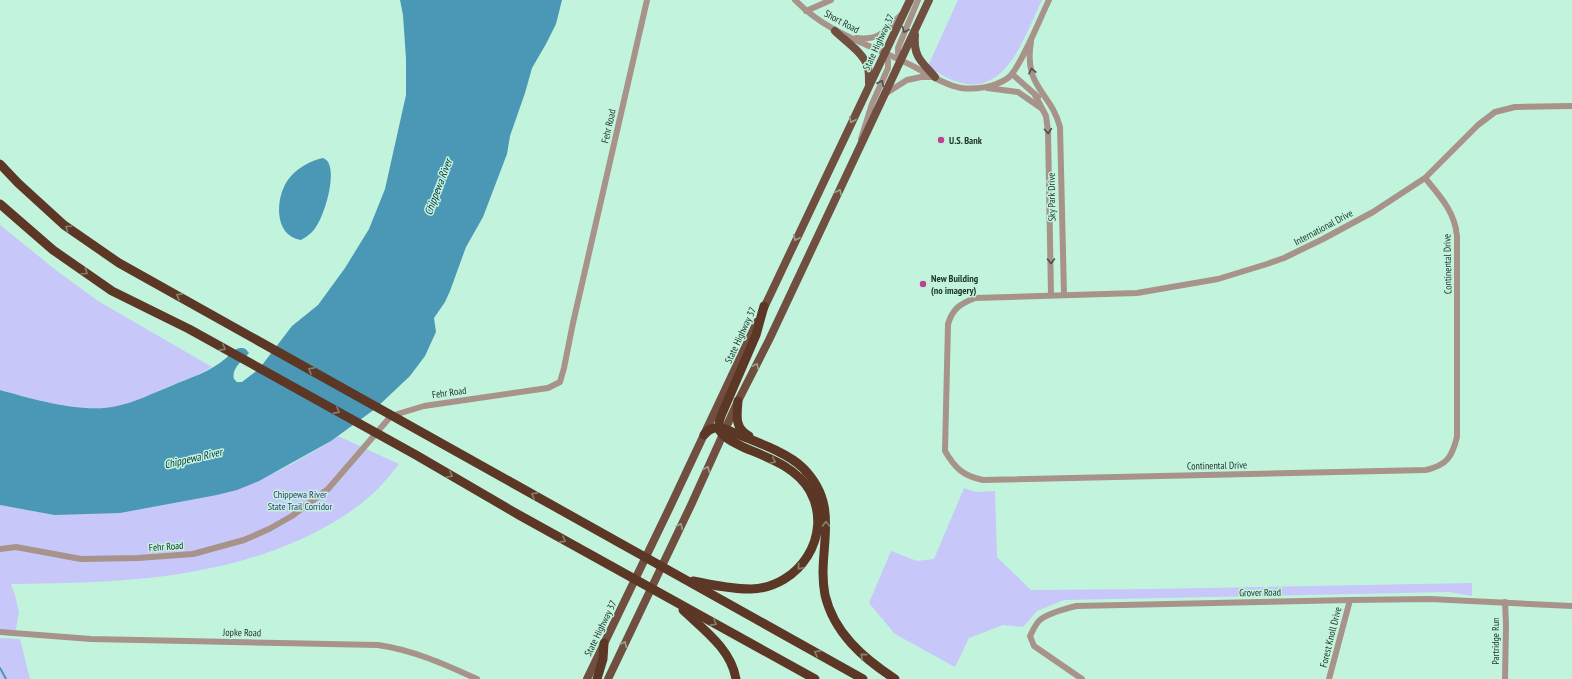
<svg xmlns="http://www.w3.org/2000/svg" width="1572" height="679" font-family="'PT Sans Narrow',sans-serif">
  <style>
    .green { fill: #c7c7fa }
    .water { fill: #4a98b6 }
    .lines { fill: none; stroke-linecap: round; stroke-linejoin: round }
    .stream { stroke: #4a98b6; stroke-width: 2 }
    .minor { stroke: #a7938a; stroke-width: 6 }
    .major { stroke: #714f40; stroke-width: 8 }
    .highway { stroke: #5c3725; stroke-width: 9 }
    .oneway { stroke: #495148 }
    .oneway2 { stroke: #9aa28e }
    .oneway3 { stroke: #85836f }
    .poi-dot { fill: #bd4190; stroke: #c2f4dd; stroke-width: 1.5 }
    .labels { text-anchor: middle; stroke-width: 3; stroke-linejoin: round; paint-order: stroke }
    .street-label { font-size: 10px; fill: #21352c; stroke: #c2f4dd }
    .poi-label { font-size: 10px; font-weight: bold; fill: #21352c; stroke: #c2f4dd; text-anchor: start }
    .park-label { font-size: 10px; fill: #3b317a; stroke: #c2f4dd }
    .water-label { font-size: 11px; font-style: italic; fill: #0b313d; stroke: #c2f4dd }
  </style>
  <rect width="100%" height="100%" fill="#c2f4dd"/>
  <g class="green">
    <path d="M958 0H1042C1024 36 1006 102 952 80 944 77 936 71 928 66Z"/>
    <path d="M0 225 57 271 98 301 212 367C199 375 184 380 170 386 152 393 134 404 115 407 78 412 36 400 0 390Z"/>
    <path d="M338 436 399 464C390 475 380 488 369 497 348 515 324 529 299 540 207 581 109 583 11 584L15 595 19 613 15 633 0 632V505L54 515 217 495C248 487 276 473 304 457 316 450 327 444 338 436Z"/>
    <polygon points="964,488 976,492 995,491 997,557 1031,590 1151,589 1472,583 1472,596 1449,592 1064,600 1037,611 1023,627 1003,625 969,638 955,667 895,634 869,603 891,551 917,561 934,559"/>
    <polygon points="0,638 20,639 30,679 0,679"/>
  </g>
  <g class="water">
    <path d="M400 0H562L556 24 546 44 532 68 525 93 510 136 507 154 483 217 466 247 450 291 445 302 434 318 436 332 425 356 410 376 375 409 331 441 259 481 237 490 217 495 120 513 54 515 0 505V390C32 399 84 414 117 406 136 402 153 393 171 386 189 378 210 372 225 359 230 355 235 347 242 348 246 348 247 351 249 353 242 361 231 369 234 379L237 382H242L259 369 292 326 318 305 345 268 369 229 385 189 406 95V59L403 15Z"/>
    <path d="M323 158C325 159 327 160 328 162 337 176 323 223 311 233 308 236 304 238 301 240 272 236 275 193 291 176 299 167 312 160 323 158Z"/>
  </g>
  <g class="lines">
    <polyline class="stream" points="0,668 6,679"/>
    <g class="minor">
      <path d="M795 0C825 31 862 42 900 60 920 68 940 84 961 88 976 90 995 87 1008 78 1020 69 1041 16 1049 0"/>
      <polyline points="806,11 831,0"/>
      <path d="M856 38C881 41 885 30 901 15"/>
      <path d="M1031 42C1023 87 1051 92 1060 127L1064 294"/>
      <polyline points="901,60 898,53 898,48 918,0"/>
      <polyline points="1012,74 1038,97"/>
      <polyline points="987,88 1018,92 1041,108"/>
      <polyline points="885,94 907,80 921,77 931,77"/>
      <polyline points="1035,95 1046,116 1048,131 1051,295"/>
      <polyline points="861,139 872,104 888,68 888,61 884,53"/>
      <path d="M1425 178C1440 196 1455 212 1457 236V437C1452 457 1447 465 1426 470L983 480C963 476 955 468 945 451L948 324C953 308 960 304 975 298L1137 293 1218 279 1267 264 1284 258 1323 239 1373 212 1425 178 1478 125 1495 112 1515 107 1572 106"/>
      <polyline points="0,549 16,547 81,559 138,558 193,554 244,540 269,529 292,516 328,489 391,416 424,406 548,388 560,382 564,368 573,323 647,0"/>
      <polyline points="1505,602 1506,625 1505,679"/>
      <path d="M0 632 91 639 378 645C413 650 444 664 477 679"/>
      <path d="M1082 679 1034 646 1030 636C1033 631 1035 624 1040 620 1048 613 1065 609 1076 606L1350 600 1430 599 1572 606"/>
      <polyline points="1329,679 1350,600"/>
    </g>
    <g class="major">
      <path d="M835 31C845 41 863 52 868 67 869 72 869 77 869 83"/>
      <path d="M915 35C913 57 922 62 935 77"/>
      <polyline points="762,312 910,0"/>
      <polyline points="587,679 669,509 757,322"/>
      <polyline points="608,679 692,503 738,401 769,340 929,0"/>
    </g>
    <g class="highway">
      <polyline points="0,164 18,183 64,225 119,263 863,679"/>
      <polyline points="0,204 53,250 112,291 189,329 416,455 519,515 815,679"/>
      <path d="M738 401C737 415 734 428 749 436"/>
      <path d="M704 435C710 427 716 427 725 429 748 439 786 451 803 468 843 508 816 549 825 595 834 633 863 658 895 679"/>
      <path d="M693 581C712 585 731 589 751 589 799 588 834 535 810 491 796 467 769 458 745 448 737 444 725 439 720 431 718 426 719 421 721 416L756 335 764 306"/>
      <path d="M683 610C704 630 731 649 736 679"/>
      <polyline points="597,679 603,659 604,643"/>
    </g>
  </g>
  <defs><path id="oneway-chevron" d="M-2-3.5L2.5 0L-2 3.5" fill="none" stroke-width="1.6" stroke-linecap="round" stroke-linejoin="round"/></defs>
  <g class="oneway">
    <use href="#oneway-chevron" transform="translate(905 30) rotate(114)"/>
    <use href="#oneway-chevron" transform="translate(1032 71) rotate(-102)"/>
    <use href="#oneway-chevron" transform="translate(881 83) rotate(-65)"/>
    <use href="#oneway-chevron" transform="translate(1048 131) rotate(85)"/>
    <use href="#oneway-chevron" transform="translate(1051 261) rotate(89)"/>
  </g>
  <g class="oneway2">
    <use href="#oneway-chevron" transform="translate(852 120) rotate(115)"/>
    <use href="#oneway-chevron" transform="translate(839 192) rotate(-64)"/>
    <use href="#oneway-chevron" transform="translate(796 238) rotate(115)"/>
    <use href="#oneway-chevron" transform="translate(756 366) rotate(-63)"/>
    <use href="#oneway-chevron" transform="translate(707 469) rotate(-66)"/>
    <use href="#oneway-chevron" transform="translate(680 526) rotate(-64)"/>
    <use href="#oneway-chevron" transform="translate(624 644) rotate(-65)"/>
  </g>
  <g class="oneway3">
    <use href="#oneway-chevron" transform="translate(68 228) rotate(-145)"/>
    <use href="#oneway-chevron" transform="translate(85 272) rotate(35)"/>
    <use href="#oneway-chevron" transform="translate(179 296) rotate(-151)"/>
    <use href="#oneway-chevron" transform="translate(223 348) rotate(29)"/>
    <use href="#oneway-chevron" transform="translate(311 370) rotate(-151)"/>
    <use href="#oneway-chevron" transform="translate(337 411) rotate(29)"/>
    <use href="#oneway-chevron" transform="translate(773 461) rotate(25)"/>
    <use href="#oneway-chevron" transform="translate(450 475) rotate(30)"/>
    <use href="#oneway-chevron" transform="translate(534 495) rotate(-151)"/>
    <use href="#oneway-chevron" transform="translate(826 524) rotate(-89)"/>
    <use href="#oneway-chevron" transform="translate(563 540) rotate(29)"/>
    <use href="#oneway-chevron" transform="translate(800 567) rotate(131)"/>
    <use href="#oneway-chevron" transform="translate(714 623) rotate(29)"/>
    <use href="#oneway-chevron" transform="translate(817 653) rotate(-151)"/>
    <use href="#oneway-chevron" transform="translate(863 656) rotate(-139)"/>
  </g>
  <g class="poi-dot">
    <circle cx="941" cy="140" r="4"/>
    <circle cx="923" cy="284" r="4"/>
  </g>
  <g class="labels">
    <g class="street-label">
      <text transform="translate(842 21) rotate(28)" y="4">Short Road</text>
      <text transform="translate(878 42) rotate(-65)" y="4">State Highway 37</text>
      <text transform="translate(608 126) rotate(-77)" y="4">Fehr Road</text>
      <text transform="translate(1051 197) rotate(-91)" y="4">Sky Park Drive</text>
      <text transform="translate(1323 227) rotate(-28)" y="4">International Drive</text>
      <text transform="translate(1447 264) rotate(-91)" y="4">Continental Drive</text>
      <text transform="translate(740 335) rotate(-65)" y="4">State Highway 37</text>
      <text transform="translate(449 392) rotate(-8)" y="4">Fehr Road</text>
      <text transform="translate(1217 465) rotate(-1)" y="4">Continental Drive</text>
      <text transform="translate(166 546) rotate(-4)" y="4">Fehr Road</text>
      <text transform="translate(1260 592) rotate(-1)" y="4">Grover Road</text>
      <text transform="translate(600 628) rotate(-64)" y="4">State Highway 37</text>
      <text transform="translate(242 632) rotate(1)" y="4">Jopke Road</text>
      <text transform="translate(1330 637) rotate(-76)" y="4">Forest Knoll Drive</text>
      <text transform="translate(1495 641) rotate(-90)" y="4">Partridge Run</text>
    </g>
    <g class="poi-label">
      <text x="949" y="144">U.S. Bank</text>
      <text x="931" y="282">New Building<tspan x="931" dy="12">(no imagery)</tspan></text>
    </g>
    <g class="park-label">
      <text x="300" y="498">Chippewa River<tspan x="300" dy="12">State Trail Corridor</tspan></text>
    </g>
    <g class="water-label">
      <text transform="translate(438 187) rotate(-69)" y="4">Chippewa River</text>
      <text transform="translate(193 458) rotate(-13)" y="4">Chippewa River</text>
    </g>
  </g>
</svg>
